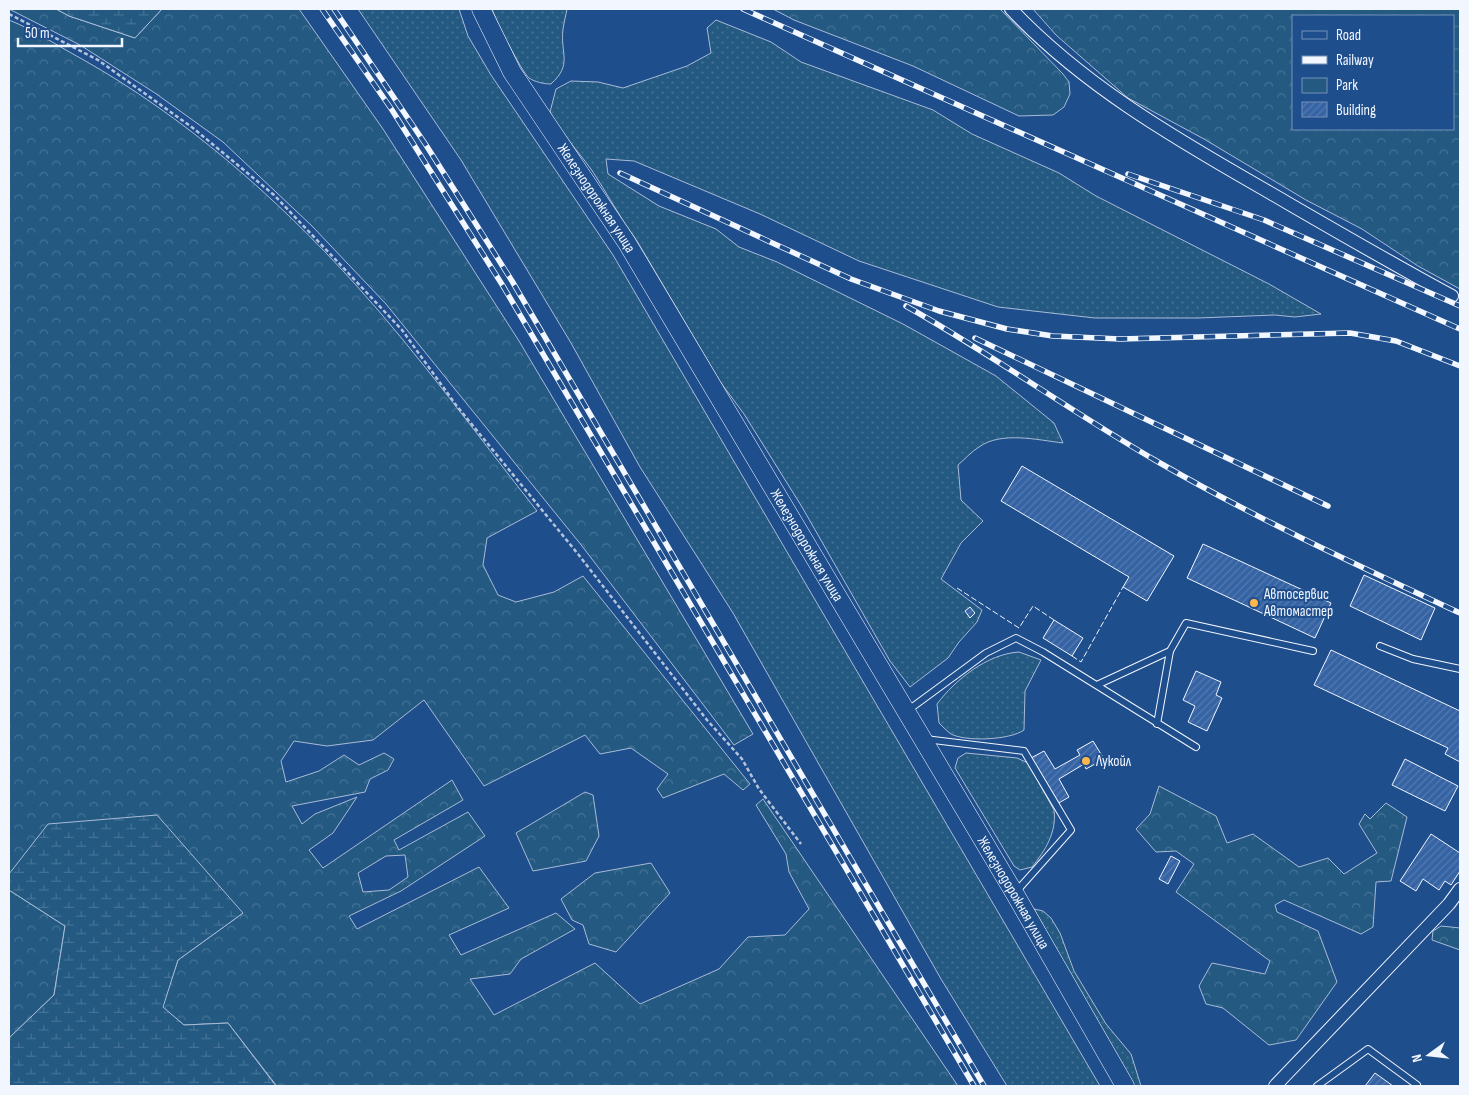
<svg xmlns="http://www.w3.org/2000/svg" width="1469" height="1095" font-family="'Sofia Sans Condensed',sans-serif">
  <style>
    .green { fill: url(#green-dots); stroke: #a8bbd7 }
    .forest { fill: url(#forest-crowns); stroke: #a8bbd7; fill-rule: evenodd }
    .wetland { fill: url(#wetland-marsh); stroke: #a8bbd7 }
    .building { fill: url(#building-hatch); stroke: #f2f6ff }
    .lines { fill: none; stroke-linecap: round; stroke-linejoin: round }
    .service-casing { stroke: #f2f6ff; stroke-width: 8 }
    .minor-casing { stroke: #f2f6ff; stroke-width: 14 }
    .secondary-casing { stroke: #f2f6ff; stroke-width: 19 }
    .path { stroke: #b3c4dc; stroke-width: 2.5; stroke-dasharray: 4 2.5; stroke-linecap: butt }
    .service { stroke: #1f4e8c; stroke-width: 6 }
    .minor { stroke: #1f4e8c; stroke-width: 12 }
    .secondary { stroke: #1f4e8c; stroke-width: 18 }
    .rail-casing { stroke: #f2f6ff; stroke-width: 5.5 }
    .rail { stroke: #1f4e8c; stroke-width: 4; stroke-dasharray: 11; stroke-linecap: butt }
    .fence { stroke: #f2f6ff; stroke-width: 1; stroke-dasharray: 6 2.5; stroke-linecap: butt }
    .poi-dot { fill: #ffb74d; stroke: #1f4e8c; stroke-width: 2 }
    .labels { text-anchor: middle; stroke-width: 4; stroke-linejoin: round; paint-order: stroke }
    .street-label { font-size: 15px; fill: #f2f6ff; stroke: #1f4e8c }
    .poi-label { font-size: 15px; fill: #f2f6ff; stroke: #1f4e8c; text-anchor: start }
  </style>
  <defs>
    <pattern id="green-dots" width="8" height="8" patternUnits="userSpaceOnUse" patternTransform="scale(1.25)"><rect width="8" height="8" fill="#245a82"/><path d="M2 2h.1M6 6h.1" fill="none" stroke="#447295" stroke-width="1.8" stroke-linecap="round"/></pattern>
    <pattern id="forest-crowns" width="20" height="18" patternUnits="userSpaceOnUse" patternTransform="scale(1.25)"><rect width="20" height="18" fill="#245a82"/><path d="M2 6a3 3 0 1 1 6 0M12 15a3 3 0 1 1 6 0" fill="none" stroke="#447295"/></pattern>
    <pattern id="wetland-marsh" width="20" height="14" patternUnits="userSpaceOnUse" patternTransform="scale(1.25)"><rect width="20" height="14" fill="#245a82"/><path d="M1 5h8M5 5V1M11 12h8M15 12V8" fill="none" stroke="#447295"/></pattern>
    <pattern id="building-hatch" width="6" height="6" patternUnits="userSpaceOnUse" patternTransform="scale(1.25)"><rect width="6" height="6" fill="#3563a3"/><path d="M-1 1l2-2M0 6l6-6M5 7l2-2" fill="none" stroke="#537ab1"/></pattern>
  </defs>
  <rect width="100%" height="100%" fill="#1f4e8c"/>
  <g class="green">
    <polygon points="358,9 459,9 468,36 491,75 613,255 1100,1086 1007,1086 941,979 733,613 640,467 571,343 461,160"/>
    <path d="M492 9H567C566 15 564 22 563 29 560 54 573 64 551 84 544 84 535 82 529 78 521 71 496 20 492 9Z"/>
    <path d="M716 20 771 42 801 62 933 110 972 134 1059 173 1096 196 1269 284 1321 314 1295 317 1275 315 1198 318H1095L998 307 859 261 760 214 634 161 606 159 608 174 659 206 716 229 739 247 777 262 903 324 996 376 1054 423 1063 443C1038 440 1001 431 979 447 971 452 965 459 958 465L961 500 983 521 961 543 941 579 982 610 977 622 959 642 948 658 910 687 890 661 802 507 744 414 721 383 637 241C620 218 607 193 591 169 577 150 561 133 550 112L556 89 571 81 598 82 623 88 687 66 711 53 707 28Z"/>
    <path d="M1019 652 1041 660 1025 691 1024 730C1010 740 966 742 951 734 947 731 943 727 939 723L937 704C955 680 987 654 1019 652Z"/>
    <path d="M966 753 1017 758 1028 763 1054 810C1057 832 1045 851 1032 867L1020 870 1014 866 955 768 958 758Z"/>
    <polygon points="1034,909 1043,911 1051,918 1060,933 1074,971 1106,1024 1131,1054 1141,1086 1132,1086"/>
  </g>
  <g class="forest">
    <polygon points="9,9 56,9 69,16 135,38 162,9 299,9 383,129 519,341 753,734 734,745 582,546 386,304 312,226 223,142 155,93 80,45"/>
    <polygon points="773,9 1000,9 1063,74 1069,82 1070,94 1064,107 1053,115 1019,116 913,66 794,20"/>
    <path d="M1033 9H1460V289L1418 266 1362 229 1306 200 1204 139 1128 98 1056 35ZM1293 16H1453V129H1293Z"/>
    <path d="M9 20C34 30 58 46 82 59 185 117 276 197 355 284 420 356 477 435 537 511L487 538 483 565 498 595 516 602 554 592 583 576 750 784 743 790 724 774 663 798 657 789 668 774 631 748 600 754 585 735 484 786 424 700 373 740 327 746 294 741 281 761 286 782 319 771 344 755 359 765 384 753 394 759 388 770 370 779 365 792 292 806 302 824 315 814 357 797 333 833 309 850 323 868 452 780 463 800 394 840 399 850 468 812 485 836 401 891 349 916 357 929 479 867 509 908 449 935 461 955 556 913 575 929 521 959 510 974 470 979 494 1015 595 963 640 1004 719 969 748 937 785 935 809 909 789 872 786 854 756 805 763 799 958 1086H267L276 1085 228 1023 184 1025 162 1007 178 960 243 913 9 874ZM405 855 408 877 389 890 363 892 358 873 386 856Z"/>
    <polygon points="1159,786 1216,816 1227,843 1253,834 1299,867 1328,858 1344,874 1377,853 1359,824 1365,814 1370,819 1386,803 1407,817 1391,881 1376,882 1373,927 1361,934 1284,900 1275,905 1277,912 1318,931 1337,982 1296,1040 1269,1045 1223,1008 1206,1004 1199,986 1212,963 1265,974 1270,961 1176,892 1194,864 1176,851 1156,852 1136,829 1150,814"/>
    <polygon points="585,792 593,795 599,836 586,861 533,871 516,833"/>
    <polygon points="651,863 670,893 616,952 589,944 583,925 572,920 561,899 595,873"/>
    <polygon points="9,890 65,926 54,995 9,1038"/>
    <polygon points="1441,926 1460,928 1460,950 1432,940 1433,931"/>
  </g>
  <g class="wetland">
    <polygon points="56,9 162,9 135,38 69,16"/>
    <polygon points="157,815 243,913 178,960 163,1007 184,1025 228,1023 276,1086 9,1086 9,1038 54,995 65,926 9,890 9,874 48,824"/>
  </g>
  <g class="building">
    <polygon points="1022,466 1174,556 1147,601 1123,587 1129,577 1001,501"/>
    <polygon points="1203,544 1331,603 1315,638 1187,578"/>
    <polygon points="1364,575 1435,608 1421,640 1350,606"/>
    <polygon points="970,607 975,613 970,618 965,611"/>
    <polygon points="1054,620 1083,638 1072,656 1043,638"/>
    <polygon points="1331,650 1460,711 1460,762 1445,754 1448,748 1314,685"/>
    <polygon points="1196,671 1221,682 1216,695 1222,698 1207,731 1188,722 1195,706 1183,700"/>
    <polygon points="1093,741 1104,759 1086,769 1084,764 1059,779 1069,797 1057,804 1031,758 1044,751 1055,769 1080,755 1077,750"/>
    <polygon points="1405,759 1458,786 1445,811 1392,785"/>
    <polygon points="1431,834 1460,853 1460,871 1451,885 1445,881 1439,890 1423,879 1416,891 1400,881"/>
    <polygon points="1171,856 1180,861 1168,884 1159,879"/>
    <polygon points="1375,1073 1393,1086 1365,1086"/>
  </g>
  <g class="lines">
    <g class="service-casing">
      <g id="service">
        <polyline points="1380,646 1413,659 1460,669"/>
        <polyline points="1097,685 1170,651 1186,623 1313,651"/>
        <polyline points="907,711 986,653 1016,638 1043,652 1196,747"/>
        <polyline points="1157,724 1170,651"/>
        <polyline points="925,739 1024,751 1071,830 1015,893"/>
        <polyline points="1317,1086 1368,1049 1417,1085"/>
      </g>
    </g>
    <g class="minor-casing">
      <g id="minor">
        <path d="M1011 9C1082 84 1171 136 1260 187 1324 224 1387 261 1452 296"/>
        <polyline points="1275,1086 1449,904 1460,889"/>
      </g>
    </g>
    <g class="secondary-casing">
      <g id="secondary">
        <path id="s1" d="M481 9 512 72 627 243 1015 894 1125 1086"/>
      </g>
    </g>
    <polyline class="path" points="9,14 98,60 193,128 274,195 335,259 402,330 456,405 578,554 707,720 742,759 759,789 801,844"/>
    <use href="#service" class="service"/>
    <use href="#minor" class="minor"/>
    <use href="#secondary" class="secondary"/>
    <g class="rail-casing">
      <g id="rail">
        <polyline points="322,9 392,110 503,286 974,1086"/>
        <polyline points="334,9 426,145 512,281 984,1086"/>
        <polyline points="743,9 1460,329"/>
        <polyline points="620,173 851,279 939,311 1007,329 1053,336 1120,339 1350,333 1396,341 1460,366"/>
        <polyline points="1128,174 1264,220 1460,306"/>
        <path d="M906 306C993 355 1073 413 1160 463 1257 519 1359 566 1460 613"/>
        <polyline points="975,338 1328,506"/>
      </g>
    </g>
    <use href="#rail" class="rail"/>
    <g class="fence">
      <polyline points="957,588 1019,628 1033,606 1054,620"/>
      <polyline points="1072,656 1081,662 1123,587"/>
    </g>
  </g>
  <g class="poi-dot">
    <circle cx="1254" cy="603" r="5"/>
    <circle cx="1086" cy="761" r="5"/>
  </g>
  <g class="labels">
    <g class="street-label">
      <text dy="5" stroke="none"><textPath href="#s1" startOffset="222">Железнодорожная улица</textPath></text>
      <text dy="5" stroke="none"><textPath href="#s1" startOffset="628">Железнодорожная улица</textPath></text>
      <text dy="5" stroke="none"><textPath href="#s1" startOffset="1032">Железнодорожная улица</textPath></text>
    </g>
    <g class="poi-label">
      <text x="1264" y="599">Автосервис<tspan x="1264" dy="17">Автомастер</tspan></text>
      <text x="1096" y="766">Лукойл</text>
    </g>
  </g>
  <rect width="1469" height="1095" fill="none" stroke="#f2f6ff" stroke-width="20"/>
  <rect x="1292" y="15" width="162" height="115" fill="#1f4e8c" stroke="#7391ba"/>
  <rect x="1302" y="31" width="25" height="8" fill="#1f4e8c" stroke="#7391ba"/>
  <text x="1336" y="40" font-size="15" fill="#f2f6ff">Road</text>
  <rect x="1302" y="56" width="25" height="8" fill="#f2f6ff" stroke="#7391ba"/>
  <text x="1336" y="65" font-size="15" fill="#f2f6ff">Railway</text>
  <rect x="1302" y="78" width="25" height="15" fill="#245a82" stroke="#7391ba"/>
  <text x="1336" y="90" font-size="15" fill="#f2f6ff">Park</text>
  <rect x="1302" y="102" width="25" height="15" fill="url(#building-hatch)" stroke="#7391ba"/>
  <text x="1336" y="115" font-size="15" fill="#f2f6ff">Building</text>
  <g transform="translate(1429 1055) rotate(255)" stroke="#1f4e8c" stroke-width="4" paint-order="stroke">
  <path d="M0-4L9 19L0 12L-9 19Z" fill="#f2f6ff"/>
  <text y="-8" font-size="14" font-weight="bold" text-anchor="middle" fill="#f2f6ff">N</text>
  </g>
  <path d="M18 38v8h104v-8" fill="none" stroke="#f2f6ff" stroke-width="2.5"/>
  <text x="25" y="38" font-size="15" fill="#f2f6ff" stroke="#1f4e8c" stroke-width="4" paint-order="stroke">50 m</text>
</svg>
